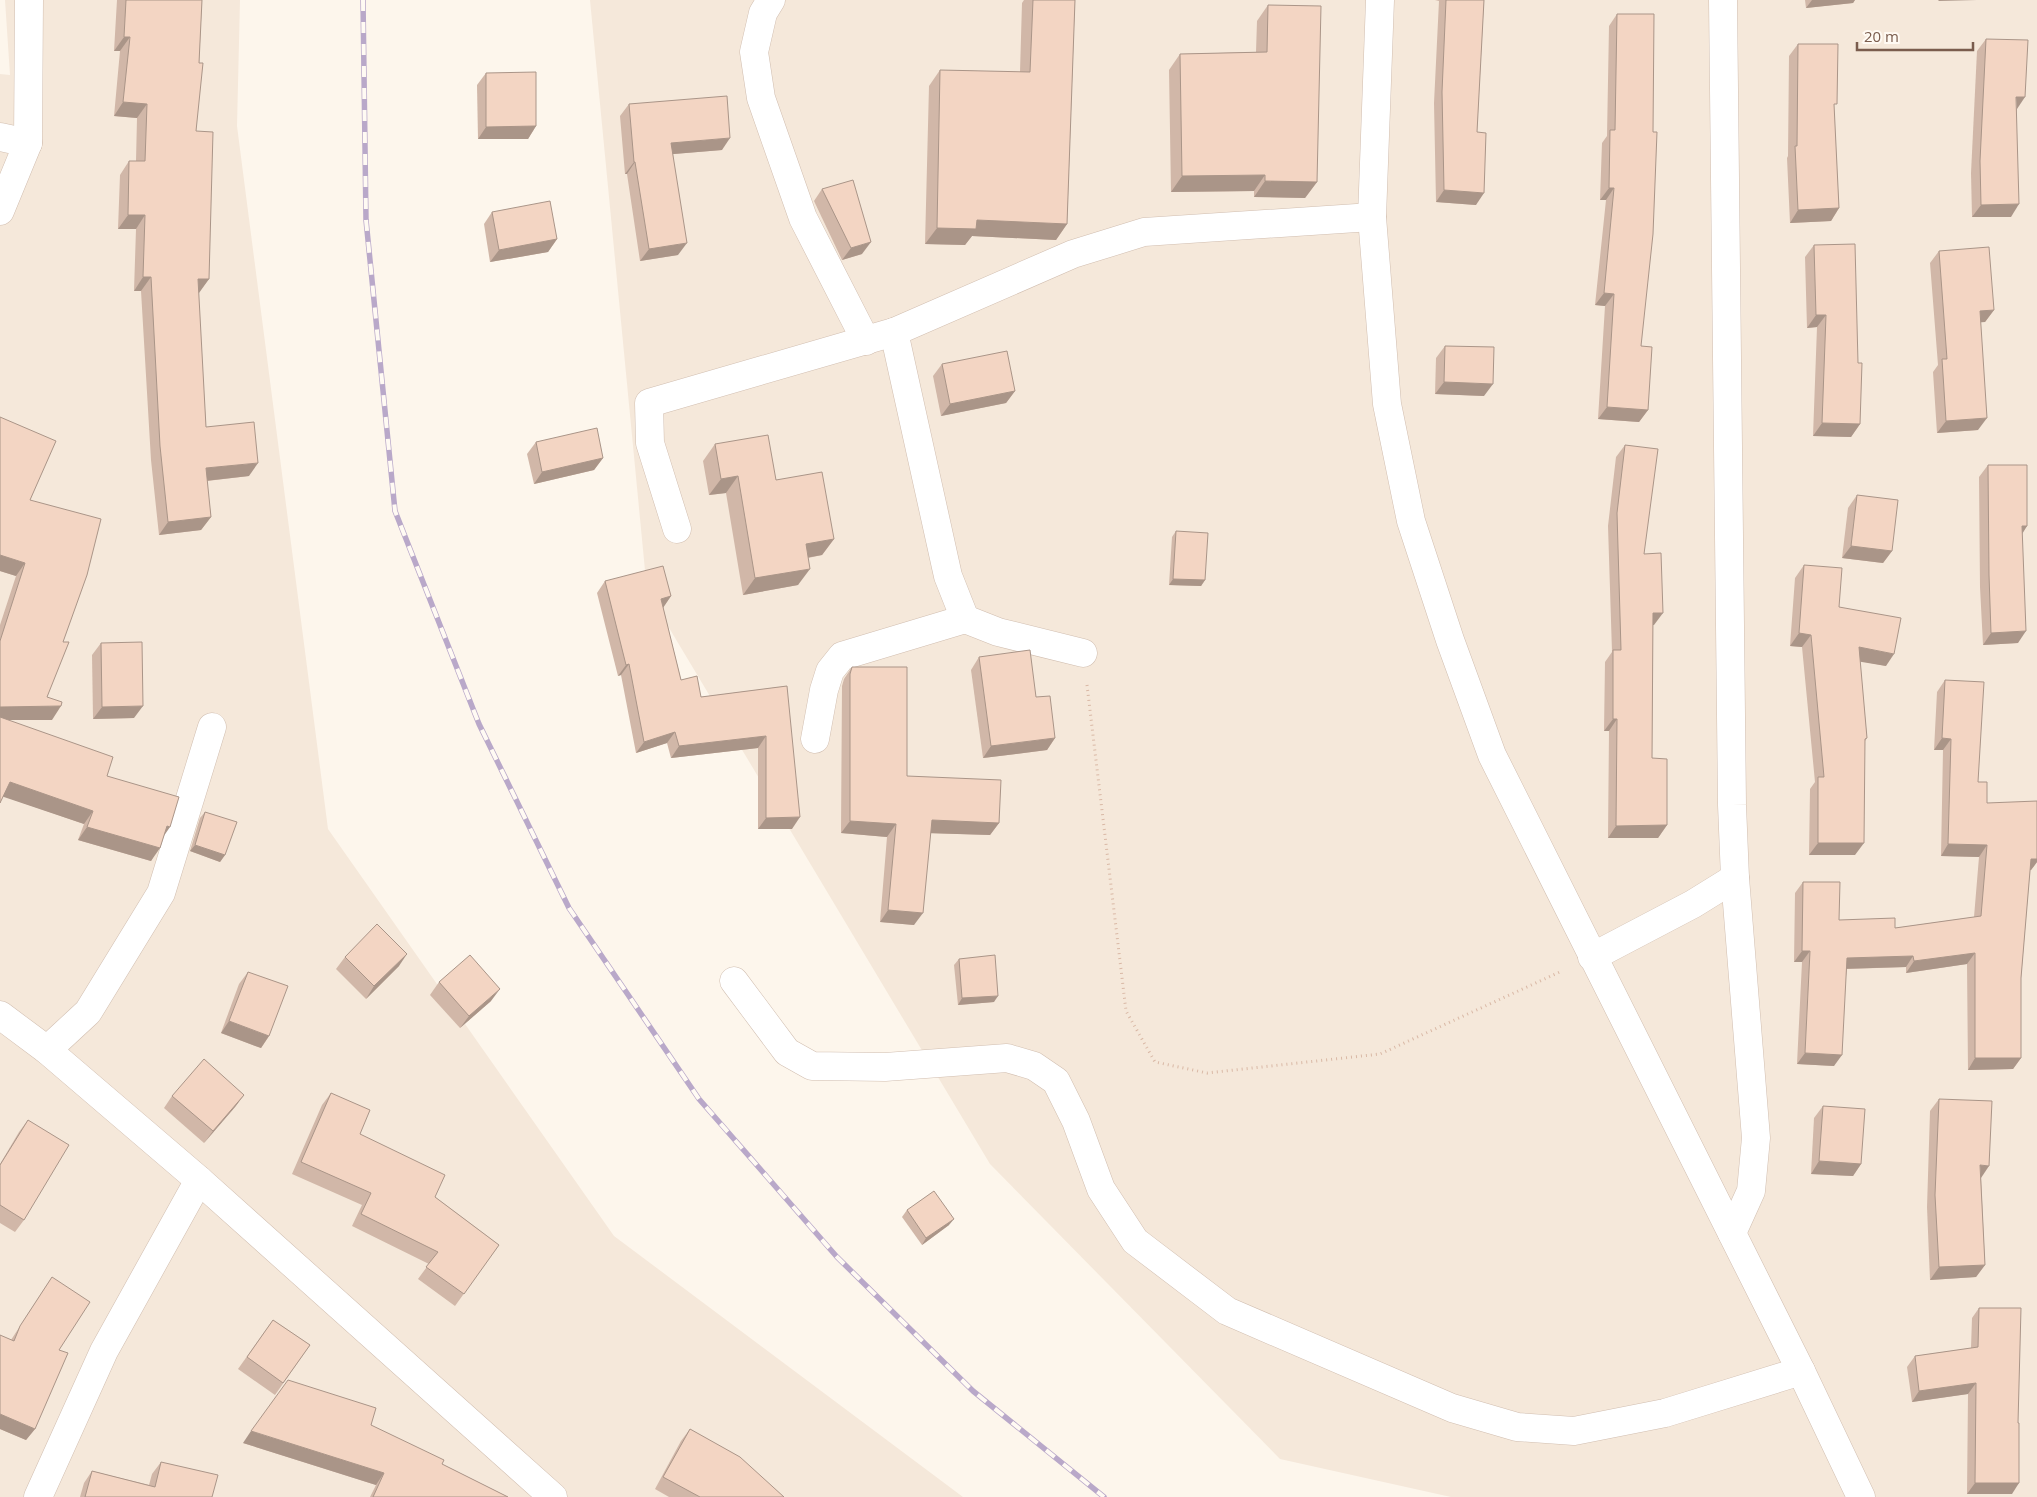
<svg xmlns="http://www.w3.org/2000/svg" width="2037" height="1497" font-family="'Open Sans',sans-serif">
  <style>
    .residential { fill: #f5e8da }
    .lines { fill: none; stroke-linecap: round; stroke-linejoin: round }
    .minor-casing { stroke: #d1beb0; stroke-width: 29 }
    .path { stroke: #d9b8a5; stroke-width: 3; stroke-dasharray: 1 4; stroke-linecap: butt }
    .minor { stroke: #fff; stroke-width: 28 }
    .rail-casing { stroke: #b9a8c9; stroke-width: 5.5 }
    .rail { stroke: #fffaf3; stroke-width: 4; stroke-dasharray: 11; stroke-linecap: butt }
    .wall { fill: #d1b7a8 }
    .shaded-wall { fill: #aa9588 }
    .building { fill: #f3d5c3; stroke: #aa9588 }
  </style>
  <rect width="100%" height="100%" fill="#fdf6ec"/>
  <g class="residential">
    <polygon points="5,0 240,0 237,126 328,829 614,1236 963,1497 0,1497 0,74 10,75"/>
    <polygon points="590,0 2037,0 2037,1497 1451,1497 1280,1459 990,1164 647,591"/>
  </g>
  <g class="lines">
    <g class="minor-casing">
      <g id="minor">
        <polyline points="771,0 763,13 754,52 761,98 803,218 866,341"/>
        <polyline points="1380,0 1372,217 1387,404 1411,521 1450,640 1492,755 1801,1371 1861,1497"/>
        <polyline points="1723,0 1732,805 1735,878 1756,1138 1751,1191 1732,1233"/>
        <polyline points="0,137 28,143"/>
        <polyline points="0,211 28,143 29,0"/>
        <polyline points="894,332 948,576 965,619"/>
        <polyline points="677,529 650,443 649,403 894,332 1073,254 1144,232 1372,217"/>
        <polyline points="815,739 824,690 830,671 842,656 965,619 998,632 1083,653"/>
        <polyline points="1592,957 1693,904 1735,878"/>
        <polyline points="734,981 787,1052 812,1066 885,1067 1007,1058 1034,1066 1056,1081 1076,1121 1101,1189 1135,1241 1227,1311 1452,1408 1517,1427 1574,1431 1665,1413 1801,1371"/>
        <polyline points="0,1015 47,1050 199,1180 553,1497"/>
        <polyline points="47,1050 88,1012 161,893 212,727"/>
        <polyline points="38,1497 104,1351 199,1180"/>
      </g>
    </g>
    <polyline class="path" points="1087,685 1126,1011 1155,1062 1207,1073 1380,1054 1562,971"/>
    <use href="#minor" class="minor"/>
    <g class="rail-casing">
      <polyline id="rail" points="363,0 366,220 395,511 479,724 569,908 699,1099 837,1257 973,1391 1104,1497"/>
    </g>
    <use href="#rail" class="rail"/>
  </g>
  <g class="wall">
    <polygon points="117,0 202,0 196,131 209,279 198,293 206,427 249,476 207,481 211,517 201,530 159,535 151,460 141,291 134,291 136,229 118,229 120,175 129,161 136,161 137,118 114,116 120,51 114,51"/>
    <polygon points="1024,0 1075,0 1067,224 1056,240 972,236 965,245 925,244 929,86 940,70 1020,72 1022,3"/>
    <polygon points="1435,0 1484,0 1477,132 1476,205 1436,202 1434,103 1439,1"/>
    <polygon points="1805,0 1855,0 1853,3 1806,8"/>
    <polygon points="1268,5 1317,182 1305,198 1254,197 1254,191 1171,192 1169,70 1180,54 1256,52 1257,21"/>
    <polygon points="1617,14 1641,346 1648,410 1639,422 1598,419 1605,306 1595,305 1606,200 1600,200 1602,143 1607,136 1609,26"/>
    <polygon points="1986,39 2017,109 2011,217 1972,217 1971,173 1977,51"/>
    <polygon points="1798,44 1834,109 1839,208 1831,221 1790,223 1787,158 1788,156 1789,56"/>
    <polygon points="486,73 536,126 528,139 478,139 477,85"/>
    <polygon points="629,104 722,150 673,154 678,255 640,261 627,174 625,174 620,116"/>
    <polygon points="822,189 862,254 842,260 814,201"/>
    <polygon points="492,212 557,239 548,252 490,262 484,224"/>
    <polygon points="1814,245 1858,363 1860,424 1851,437 1813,436 1817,327 1807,328 1805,257"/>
    <polygon points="1939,251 1994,310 1985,322 1981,322 1978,430 1937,433 1933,372 1938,365 1930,263"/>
    <polygon points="1445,346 1484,396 1435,394 1436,358"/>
    <polygon points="942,364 1015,391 1006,403 941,416 933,376"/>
    <polygon points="0,417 30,500 63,642 47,697 52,720 8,720 107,776 164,836 151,861 78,840 84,824 3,796 0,803 0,625 16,576 0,571"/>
    <polygon points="536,442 603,458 594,470 534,484 527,454"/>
    <polygon points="715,444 776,480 834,539 822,555 808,558 798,585 743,595 726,493 709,495 703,461"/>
    <polygon points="1625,445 1644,554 1654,625 1653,625 1652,758 1667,825 1658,838 1608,838 1609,731 1604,731 1605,662 1612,652 1608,526 1616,457"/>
    <polygon points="1988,465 2027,526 2022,533 2018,643 1983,645 1980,587 1979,477"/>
    <polygon points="1857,495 1892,551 1883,563 1842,558 1848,508"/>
    <polygon points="1176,531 1205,580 1201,586 1169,585 1172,537"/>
    <polygon points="1804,565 1839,607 1886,666 1860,661 1867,738 1865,741 1855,855 1809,855 1810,789 1815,782 1802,647 1790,646 1795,578"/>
    <polygon points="605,581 671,596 663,607 681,680 701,697 787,686 792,829 758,829 758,748 671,758 667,743 636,753 621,675 618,676 597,593"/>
    <polygon points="101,643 134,718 93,719 92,655"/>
    <polygon points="979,657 1036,697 1055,738 1047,750 983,758 971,670"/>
    <polygon points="852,667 907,776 999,823 990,835 931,833 914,925 880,922 887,837 841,833 842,686 844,679"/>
    <polygon points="1945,680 1978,782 1987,803 2037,809 2037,862 2031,870 2030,870 2021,978 2021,1058 2013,1069 1968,1070 1967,964 1906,973 1906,967 1847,969 1834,1066 1797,1064 1802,962 1794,962 1795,893 1803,882 1839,920 1895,928 1974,917 1979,857 1941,856 1943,750 1934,750 1937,692"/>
    <polygon points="205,812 225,855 220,862 190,851 200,818"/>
    <polygon points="345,957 399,966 366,999 336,969"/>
    <polygon points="959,959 994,1002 958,1005 954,965"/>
    <polygon points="248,972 269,1036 261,1048 221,1033 239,984"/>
    <polygon points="439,982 491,1001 460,1028 430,995"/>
    <polygon points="331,1093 360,1134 435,1197 499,1245 455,1306 418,1279 429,1264 352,1226 362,1205 292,1174 322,1105"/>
    <polygon points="244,1095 235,1107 204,1143 164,1108 172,1096"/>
    <polygon points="1939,1099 1981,1178 1985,1265 1976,1277 1930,1280 1927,1207 1930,1111"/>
    <polygon points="1823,1106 1861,1164 1853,1176 1811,1174 1814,1118"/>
    <polygon points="28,1120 24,1220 15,1232 0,1223 0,1164 19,1132"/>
    <polygon points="907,1210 949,1225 922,1245 902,1217"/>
    <polygon points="52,1277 59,1350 35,1429 26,1440 0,1429 0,1335 11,1340"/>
    <polygon points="1979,1308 2018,1423 2012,1494 1967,1494 1968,1394 1912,1402 1907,1367 1915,1356 1971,1348 1972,1318"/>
    <polygon points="273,1320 310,1345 275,1395 238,1369"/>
    <polygon points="371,1425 442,1464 508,1497 370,1497 376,1485 243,1443"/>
    <polygon points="690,1429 784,1497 669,1497 655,1489 681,1441"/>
    <polygon points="161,1462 212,1497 80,1497 84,1483 92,1471 149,1485 152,1474"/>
  </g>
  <g class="shaded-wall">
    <polygon points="1812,0 1855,0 1853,3 1806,8"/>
    <polygon points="1939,0 1977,0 1938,1"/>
    <polygon points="124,37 130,37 120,51 114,51"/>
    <polygon points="2016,97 2025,97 2017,109"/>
    <polygon points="123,102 147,104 137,118 114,116"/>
    <polygon points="536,126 528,139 478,139 486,127"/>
    <polygon points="730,138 722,150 662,155 671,143"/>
    <polygon points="634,162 635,162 627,174 625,174"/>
    <polygon points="1265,175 1254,191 1171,192 1182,176"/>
    <polygon points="1265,181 1317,182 1305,198 1254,197"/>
    <polygon points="1609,188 1614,188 1606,200 1600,200"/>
    <polygon points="1444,190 1484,193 1476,205 1436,202"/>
    <polygon points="2019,204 2011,217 1972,217 1981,205"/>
    <polygon points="1839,208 1831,221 1790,223 1798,210"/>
    <polygon points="128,215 145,215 136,229 118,229"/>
    <polygon points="977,220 1067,224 1056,240 972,236 965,245 925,244 937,228"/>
    <polygon points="557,239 548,252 490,262 499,250"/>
    <polygon points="871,242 862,254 842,260 851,248"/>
    <polygon points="687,243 678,255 640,261 649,249"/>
    <polygon points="143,277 151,277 141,291 134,291"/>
    <polygon points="198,279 209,279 199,293 188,292"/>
    <polygon points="1604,293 1614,294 1605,306 1595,305"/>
    <polygon points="1994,310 1985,322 1972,323 1980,311"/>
    <polygon points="1816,315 1826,315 1817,327 1807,328"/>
    <polygon points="1444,382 1493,384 1484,396 1435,394"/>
    <polygon points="1015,391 1006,403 941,416 950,404"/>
    <polygon points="1607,407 1648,410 1639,422 1598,419"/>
    <polygon points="1987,418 1978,430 1937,433 1946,421"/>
    <polygon points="1822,423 1860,424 1851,437 1813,436"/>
    <polygon points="603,458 594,470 534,484 542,472"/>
    <polygon points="258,463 249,476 196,482 206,468"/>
    <polygon points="738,476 726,493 709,495 721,479"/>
    <polygon points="211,517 201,530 159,535 168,522"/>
    <polygon points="2022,526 2027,526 2019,539"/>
    <polygon points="834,539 822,555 794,560 806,544"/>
    <polygon points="1851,546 1892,551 1883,563 1842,558"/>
    <polygon points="0,555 25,563 16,576 0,571"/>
    <polygon points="810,569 798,585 743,595 755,578"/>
    <polygon points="1173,579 1205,580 1201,586 1169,585"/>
    <polygon points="671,596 663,608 661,599"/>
    <polygon points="1653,613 1663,613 1654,625 1644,626"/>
    <polygon points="2026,631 2018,643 1983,645 1991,633"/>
    <polygon points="1799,633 1811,635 1802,647 1790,646"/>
    <polygon points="1859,647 1894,654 1886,666 1850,660"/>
    <polygon points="629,664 621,675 618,676 626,665"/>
    <polygon points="61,706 52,720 0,720 0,707"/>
    <polygon points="143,706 134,718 93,719 102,707"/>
    <polygon points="1613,719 1617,719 1609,731 1604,731"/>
    <polygon points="675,732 667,743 636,753 644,742"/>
    <polygon points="766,736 758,748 671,758 679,746"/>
    <polygon points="1055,738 1047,750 983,758 991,746"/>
    <polygon points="1942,738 1951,739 1943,750 1934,750"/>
    <polygon points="10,782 93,811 84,824 1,796"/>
    <polygon points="800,817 792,829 758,829 766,818"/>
    <polygon points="932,820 999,823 990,835 924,833"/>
    <polygon points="850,821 896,824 887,837 841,833"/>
    <polygon points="1667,825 1658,838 1608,838 1616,826"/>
    <polygon points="167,826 170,827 161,840"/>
    <polygon points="87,827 160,848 151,861 78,840"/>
    <polygon points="1818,843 1864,843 1855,855 1809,855"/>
    <polygon points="1948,844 1987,845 1979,857 1941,856"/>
    <polygon points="195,845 225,855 220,862 190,851"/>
    <polygon points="2031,859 2037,859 2037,862 2031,870 2023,871"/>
    <polygon points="888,910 923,913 914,925 880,922"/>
    <polygon points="1802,951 1810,951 1802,962 1794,962"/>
    <polygon points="1975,953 1967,964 1906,973 1914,961"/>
    <polygon points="407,954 399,966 366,999 374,986"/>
    <polygon points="1913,956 1906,967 1839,969 1847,958"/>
    <polygon points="500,989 491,1001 460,1028 469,1016"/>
    <polygon points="998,996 994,1002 958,1005 962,998"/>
    <polygon points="229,1021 269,1036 261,1048 221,1033"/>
    <polygon points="1805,1053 1842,1055 1834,1066 1797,1064"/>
    <polygon points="1975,1058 2021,1058 2013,1069 1968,1070"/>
    <polygon points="244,1095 235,1107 204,1143 213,1131"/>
    <polygon points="1819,1161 1861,1164 1853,1176 1811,1174"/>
    <polygon points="1980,1165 1989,1166 1981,1178"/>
    <polygon points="954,1219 949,1225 922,1245 926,1238"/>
    <polygon points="1985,1265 1976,1277 1930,1280 1939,1267"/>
    <polygon points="1976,1383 1968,1394 1912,1402 1919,1391"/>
    <polygon points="0,1414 35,1429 26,1440 0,1429"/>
    <polygon points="251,1431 384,1473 376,1485 243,1443"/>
    <polygon points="1975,1483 2019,1483 2012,1494 1967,1494"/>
  </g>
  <g class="building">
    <polygon points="126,0 202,0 199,63 203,63 196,131 213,132 209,279 198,279 206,427 254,422 258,463 206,468 211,517 168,522 160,446 151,277 143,277 145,215 128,215 129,161 145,161 147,104 123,102 130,37 124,37"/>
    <polygon points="1033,0 1075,0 1067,224 977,220 976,229 937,228 940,70 1030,72"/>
    <polygon points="1446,0 1484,0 1477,132 1486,133 1484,193 1444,190 1442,92"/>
    <polygon points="1268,5 1321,6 1317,182 1265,181 1265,175 1182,176 1180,54 1267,52"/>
    <polygon points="1617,14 1654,14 1653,132 1657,132 1653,234 1641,346 1652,347 1648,410 1607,407 1614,294 1604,293 1614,188 1609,188 1610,130 1615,130"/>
    <polygon points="1986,39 2028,40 2025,97 2016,97 2019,204 1981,205 1980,161"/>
    <polygon points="1798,44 1838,44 1837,104 1834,104 1839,208 1798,210 1795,146 1797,146"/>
    <polygon points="536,72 536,126 486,127 486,73"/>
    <polygon points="727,96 730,138 671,143 687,243 649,249 635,162 634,162 629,104"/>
    <polygon points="853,180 871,242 851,248 822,189"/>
    <polygon points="550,201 557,239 499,250 492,212"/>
    <polygon points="1855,244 1858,363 1862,363 1860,424 1822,423 1826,315 1816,315 1814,245"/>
    <polygon points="1989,247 1994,310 1980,311 1987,418 1946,421 1942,359 1947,359 1939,251"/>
    <polygon points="1445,346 1494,347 1493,384 1444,382"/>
    <polygon points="1007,351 1015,391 950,404 942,364"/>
    <polygon points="0,417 56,441 30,500 101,519 87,575 63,642 69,642 47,697 62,702 61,706 0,707 0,641 25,563 0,555"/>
    <polygon points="597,428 603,458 542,472 536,442"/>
    <polygon points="768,435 776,480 822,472 834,539 806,544 810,569 755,578 738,476 721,479 715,444"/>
    <polygon points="1625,445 1658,449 1644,554 1661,553 1663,613 1653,613 1652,758 1667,759 1667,825 1616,826 1617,719 1613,719 1613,650 1621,650 1617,513"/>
    <polygon points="1988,465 2027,465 2027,526 2022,526 2026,631 1991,633 1989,575"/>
    <polygon points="1857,495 1898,500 1892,551 1851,546"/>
    <polygon points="1176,531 1208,533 1205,580 1173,579"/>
    <polygon points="1804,565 1842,568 1839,607 1901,618 1894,654 1859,647 1867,738 1865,739 1864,843 1818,843 1818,777 1824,777 1811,635 1799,633"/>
    <polygon points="663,566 671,596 661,599 681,680 697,676 701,697 787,686 800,817 766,818 766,736 679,746 675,732 644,742 629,664 626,665 605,581"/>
    <polygon points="142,642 143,706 102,707 101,643"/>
    <polygon points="1030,650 1036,697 1050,696 1055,738 991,746 979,657"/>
    <polygon points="852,667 907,667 907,776 1001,780 999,823 932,820 923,913 888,910 896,824 850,821 850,674"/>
    <polygon points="1945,680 1984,682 1978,782 1987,782 1987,803 2037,801 2037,859 2031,859 2021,978 2021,1058 1975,1058 1975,953 1914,961 1913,956 1847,958 1842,1055 1805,1053 1810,951 1802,951 1803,882 1840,882 1839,920 1895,918 1895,928 1981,916 1987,845 1948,844 1951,739 1942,738"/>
    <polygon points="0,717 113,757 107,776 179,797 170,827 167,826 160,848 87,827 93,811 10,782 0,803"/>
    <polygon points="205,812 237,822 225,855 195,845"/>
    <polygon points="377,924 407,954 374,986 345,957"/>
    <polygon points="470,955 500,989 469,1016 439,982"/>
    <polygon points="995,955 998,996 962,998 959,959"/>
    <polygon points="248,972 288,986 269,1036 229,1021"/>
    <polygon points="204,1059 244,1095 213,1131 172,1096"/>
    <polygon points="331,1093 370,1110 360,1134 445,1175 435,1197 499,1245 464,1294 426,1267 438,1252 361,1214 371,1193 301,1162"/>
    <polygon points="1939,1099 1992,1101 1989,1166 1980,1165 1985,1265 1939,1267 1935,1195"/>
    <polygon points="1823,1106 1865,1109 1861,1164 1819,1161"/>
    <polygon points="28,1120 69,1145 24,1220 0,1205 0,1165"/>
    <polygon points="934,1191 954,1219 926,1238 907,1210"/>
    <polygon points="52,1277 90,1302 59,1350 68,1353 35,1429 0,1414 0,1335 14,1341 20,1326"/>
    <polygon points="1979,1308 2021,1308 2018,1423 2019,1423 2019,1483 1975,1483 1976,1383 1919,1391 1915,1356 1978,1347"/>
    <polygon points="273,1320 310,1345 283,1383 247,1357"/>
    <polygon points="288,1380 376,1408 371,1425 444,1460 442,1464 508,1497 373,1497 384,1473 251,1431"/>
    <polygon points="690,1429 740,1457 784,1497 700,1497 663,1477"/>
    <polygon points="161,1462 218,1475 212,1497 85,1497 92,1471 155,1487"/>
  </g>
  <path d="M1857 42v8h116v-8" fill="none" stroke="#7a5c4d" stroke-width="2.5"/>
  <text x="1864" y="42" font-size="15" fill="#7a5c4d" stroke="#fffaf3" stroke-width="4" paint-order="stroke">20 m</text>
</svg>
